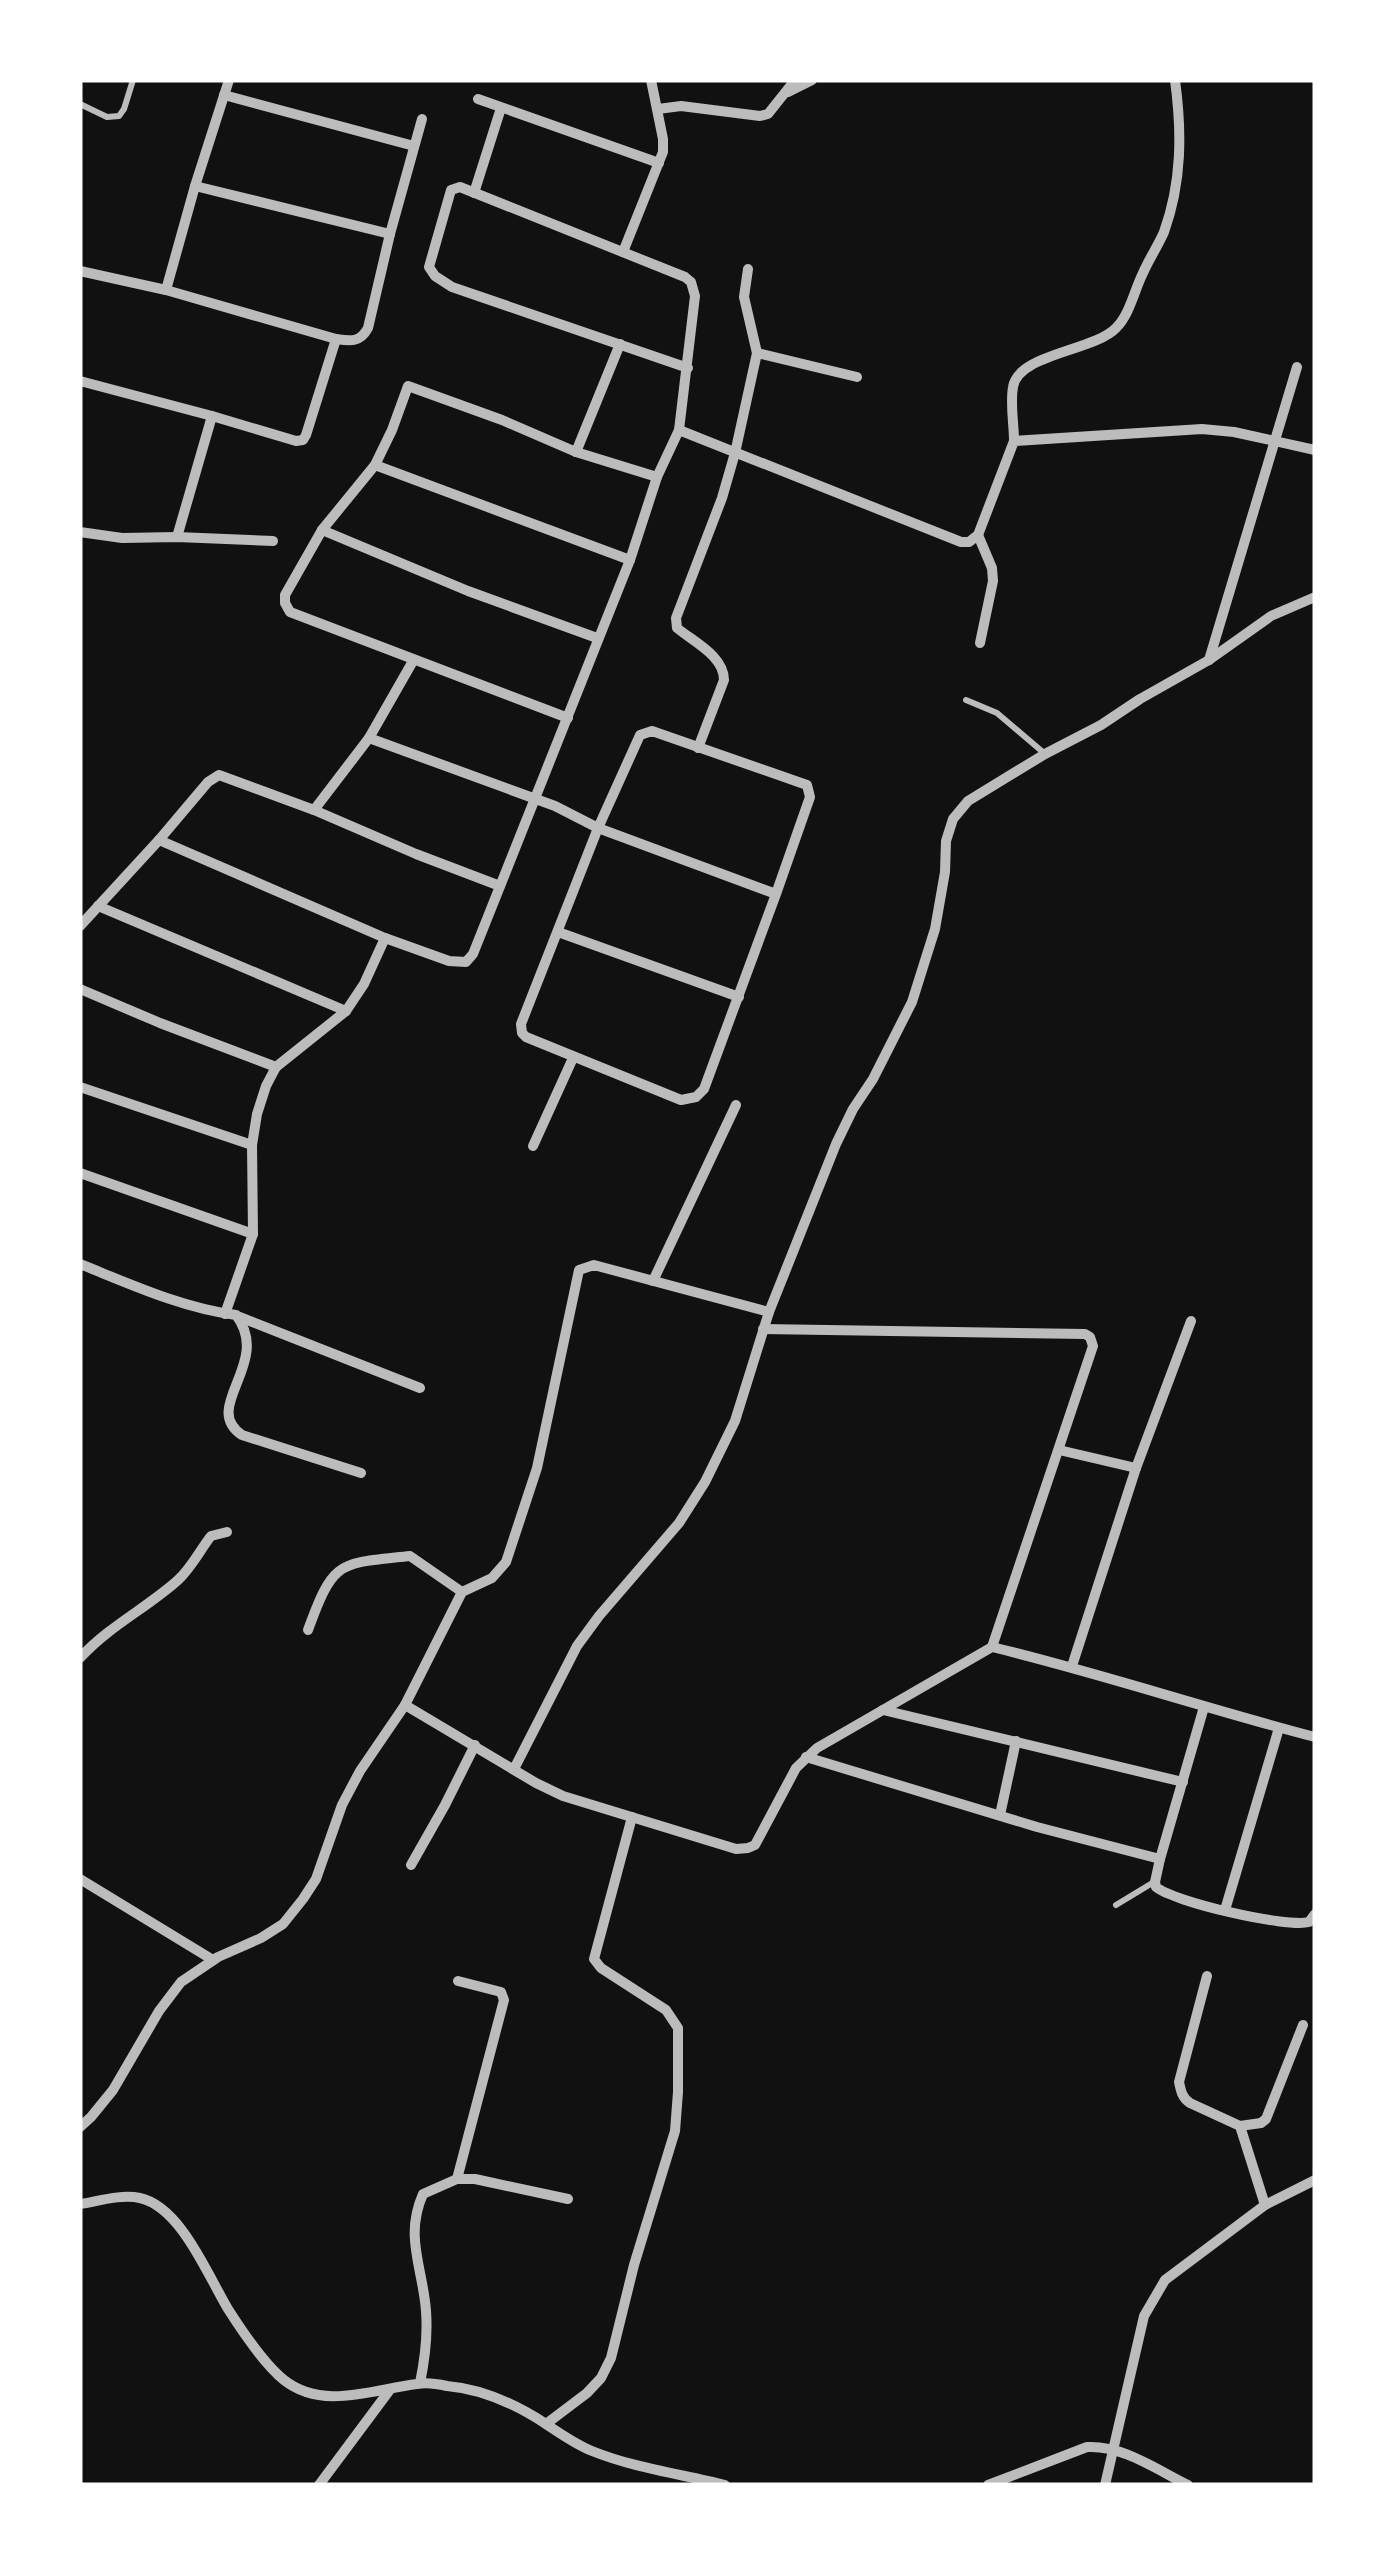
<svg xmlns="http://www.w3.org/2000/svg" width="1395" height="2565" font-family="'Nunito Sans',sans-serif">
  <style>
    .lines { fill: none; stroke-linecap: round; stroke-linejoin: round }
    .service { stroke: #bcbcbc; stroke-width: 6 }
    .minor { stroke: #bcbcbc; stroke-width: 10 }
  </style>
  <rect width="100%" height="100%" fill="#111"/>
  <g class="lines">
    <g class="service">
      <polyline points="80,104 107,117 119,116 124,109 133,80"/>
      <polyline points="966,700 997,713 1044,753"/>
      <polyline points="1116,1905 1154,1882"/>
    </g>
    <g class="minor">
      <polyline points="788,92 812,80"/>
      <polyline points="224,95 414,146"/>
      <polyline points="478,99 659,163"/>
      <polyline points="658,109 681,106 760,116 768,114 795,80"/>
      <polyline points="195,186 390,234"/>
      <polyline points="474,193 501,108"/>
      <polyline points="623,252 663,152 663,139 651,80"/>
      <path d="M80 271 166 290 336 339C350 341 360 343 368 328L390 234 422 119"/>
      <polyline points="166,290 195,186 229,80"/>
      <polyline points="757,353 857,377"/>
      <polyline points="80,381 212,416 296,441 303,440 306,435 336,339"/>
      <polyline points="679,430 961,542 969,542 978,535 1014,441 1202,429 1234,432 1315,450"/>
      <path d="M1014 441C1014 424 1010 404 1013 387 1018 354 1094 351 1116 328 1130 314 1134 291 1143 273 1149 259 1158 246 1164 232 1182 182 1182 132 1175 80"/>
      <polyline points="576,452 620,344"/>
      <polyline points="375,465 630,560"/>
      <polyline points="322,530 375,465 392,430 408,386 502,420 576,452 657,477"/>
      <polyline points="80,532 122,538 177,537 273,541"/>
      <polyline points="978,535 992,568 993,581 980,643"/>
      <polyline points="177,537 212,416"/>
      <polyline points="1209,660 1297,367"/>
      <polyline points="568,718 290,612 285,603 285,595 322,530 468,591 597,638"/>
      <polyline points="369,738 555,806 598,828 776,894 704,1089 696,1097 681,1100 526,1037 522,1033 521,1024 598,828 640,735 652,731 807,785 810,797 776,894"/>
      <path d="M698 748 724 680C724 656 694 642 677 628L676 618 722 498 735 453 757 353 744 297 748 269"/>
      <polyline points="314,810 369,738 413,661"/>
      <polyline points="159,840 385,938 449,961 466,962 473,954 630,560 657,477 679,430 695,296 691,282 685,277 460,187 451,190 429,267 435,276 452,287 688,368"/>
      <polyline points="98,906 346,1011"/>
      <polyline points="80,926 159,840 208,782 219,775 314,810 416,854 500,886"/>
      <polyline points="558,932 739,997"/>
      <polyline points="80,989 160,1023 276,1067"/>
      <polyline points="80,1087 252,1145"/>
      <polyline points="533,1146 573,1058"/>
      <polyline points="80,1173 253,1234"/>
      <path d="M80 1264C130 1284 182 1308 236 1315 273 1363 200 1407 242 1435L361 1473"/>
      <polyline points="653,1281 736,1105"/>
      <polyline points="225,1314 253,1234 252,1145 257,1114 266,1086 276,1067 346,1011 364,984 385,938"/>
      <polyline points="237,1316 420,1388"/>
      <polyline points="763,1329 1085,1334 1090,1337 1093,1346 992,1647"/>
      <polyline points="1059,1450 1136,1468"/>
      <path d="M308 1630C334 1559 338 1564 410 1556L462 1592"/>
      <path d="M80 1658C109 1626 147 1608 178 1580 192 1567 200 1550 211 1536L227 1532"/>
      <polyline points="1072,1666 1136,1468 1191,1321"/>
      <path d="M405 1705 536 1783 563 1796 736 1849 748 1848 755 1845 796 1768 817 1748 992 1647C1100 1673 1207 1709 1315 1737"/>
      <path d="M1204 1707 1160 1859 1155 1882 1156 1887C1174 1902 1286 1928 1309 1922L1315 1914"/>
      <polyline points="883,1710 1183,1782"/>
      <polyline points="806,1757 1037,1827 1160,1859"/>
      <polyline points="514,1769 577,1646 599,1616 679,1523 705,1482 735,1421 769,1312 836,1144 853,1109 873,1079 912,1002 935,929 945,872 946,841 953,819 968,801 1045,754 1101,725 1140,699 1209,660 1271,616 1315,597"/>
      <polyline points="1000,1815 1016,1741"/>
      <polyline points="411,1865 445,1805 475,1745"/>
      <polyline points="80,1879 213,1960"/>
      <polyline points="1225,1910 1279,1728"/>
      <path d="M1207 1976 1179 2082C1181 2091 1182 2098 1190 2103L1240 2126 1265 2205"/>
      <polyline points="1240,2126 1261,2123 1266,2119 1303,2025"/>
      <polyline points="80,2127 91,2117 113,2090 159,2011 181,1982 218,1957 261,1938 283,1924 303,1899 316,1879 342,1805 360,1771 405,1705 462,1592 492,1578 506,1562 537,1468 579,1270 594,1265 769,1312"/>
      <polyline points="457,2179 504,2000 501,1992 458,1981"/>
      <path d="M80 2204C99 2201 121 2194 140 2198 181 2207 208 2276 228 2309 242 2331 264 2364 284 2380 323 2411 374 2389 417 2384 427 2382 438 2384 447 2386 482 2389 517 2405 546 2424 561 2434 575 2444 592 2451 634 2468 681 2474 725 2485"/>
      <path d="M420 2383C425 2359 428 2337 426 2311 423 2268 404 2237 423 2194L457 2179H475L568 2199"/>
      <polyline points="546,2424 587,2393 601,2378 611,2358 634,2265 675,2131 678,2092 678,2028 666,2010 601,1968 594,1959 632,1817"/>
      <polyline points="319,2485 389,2391"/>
      <path d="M988 2485 1087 2447C1123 2445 1157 2470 1188 2485"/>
      <polyline points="1105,2485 1144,2316 1165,2280 1265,2205 1315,2180"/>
    </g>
  </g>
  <rect width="1395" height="2565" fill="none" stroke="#ffffff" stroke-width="165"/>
</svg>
